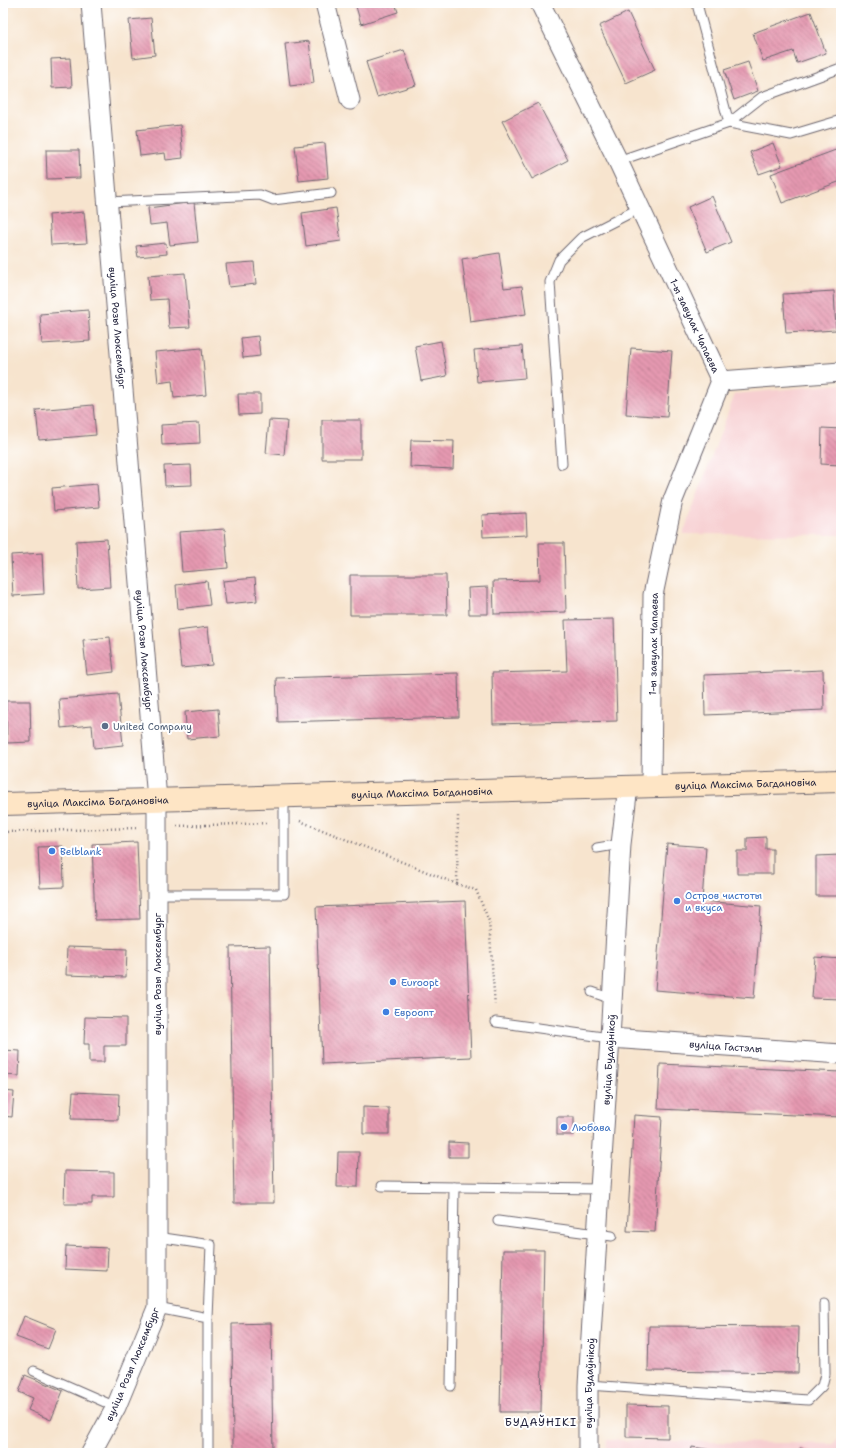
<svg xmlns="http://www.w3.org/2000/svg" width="844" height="1456" font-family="'Shantell Sans',sans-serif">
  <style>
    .built { fill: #f7cfd1 }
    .building { fill: url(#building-back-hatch) }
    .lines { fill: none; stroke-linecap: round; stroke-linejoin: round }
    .lane-casing { stroke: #6d666e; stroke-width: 11 }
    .street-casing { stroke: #6d666e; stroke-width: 21 }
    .secondary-casing { stroke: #6d666e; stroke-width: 24 }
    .path { stroke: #6d666e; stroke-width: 2.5; stroke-dasharray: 1 3; stroke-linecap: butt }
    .lane { stroke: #fff; stroke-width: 9 }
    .street { stroke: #fff; stroke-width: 19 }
    .secondary { stroke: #fee5c5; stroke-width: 22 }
    .service-dot { fill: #5c6f8a; stroke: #fff; stroke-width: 1.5 }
    .shop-dot { fill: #3f7fe0; stroke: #fff; stroke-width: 1.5 }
    .labels { text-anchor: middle; stroke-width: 4; stroke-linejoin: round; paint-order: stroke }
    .street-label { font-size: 10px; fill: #22223b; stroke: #fff }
    .service-label { font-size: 10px; fill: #4e5e75; stroke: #fff; text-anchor: start }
    .shop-label { font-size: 10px; fill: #366cbe; stroke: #fff; text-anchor: start }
    .neighbourhood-label { font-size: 11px; letter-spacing: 1px; fill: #22223b; stroke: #fff }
  </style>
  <defs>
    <pattern id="building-back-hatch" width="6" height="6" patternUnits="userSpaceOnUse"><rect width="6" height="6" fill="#e599b0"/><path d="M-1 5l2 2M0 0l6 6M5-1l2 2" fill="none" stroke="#b97c90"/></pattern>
  </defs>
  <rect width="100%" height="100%" fill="#fff"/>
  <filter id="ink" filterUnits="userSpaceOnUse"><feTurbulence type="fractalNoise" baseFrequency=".025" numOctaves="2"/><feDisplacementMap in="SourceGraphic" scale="8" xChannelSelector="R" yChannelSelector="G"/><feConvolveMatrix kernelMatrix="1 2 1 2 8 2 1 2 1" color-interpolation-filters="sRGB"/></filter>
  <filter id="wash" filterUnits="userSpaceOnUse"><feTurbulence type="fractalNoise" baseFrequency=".012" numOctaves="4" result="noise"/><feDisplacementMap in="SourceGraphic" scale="16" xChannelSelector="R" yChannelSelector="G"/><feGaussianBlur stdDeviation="0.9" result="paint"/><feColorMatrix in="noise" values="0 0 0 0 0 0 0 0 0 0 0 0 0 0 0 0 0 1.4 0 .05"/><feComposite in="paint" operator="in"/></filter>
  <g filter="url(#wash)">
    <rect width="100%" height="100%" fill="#f7e4ce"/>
    <g class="built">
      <polygon points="841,384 841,535 683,534 735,394"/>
      <polygon points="841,1433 841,1453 606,1453 607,1440 834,1444"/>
    </g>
    <g id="blocks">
      <g class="building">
        <polygon points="355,3 395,3 398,12 361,24"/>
        <polygon points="628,12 655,70 626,83 599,26"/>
        <polygon points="811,12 826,53 797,63 793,51 763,61 753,33"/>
        <polygon points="151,18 155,55 133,58 129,20"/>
        <polygon points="309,41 314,83 290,86 285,44"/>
        <polygon points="404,50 416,85 377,97 366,62"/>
        <polygon points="70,58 72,87 52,88 51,59"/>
        <polygon points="748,62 758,91 734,100 724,70"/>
        <polygon points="538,103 568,160 532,179 502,121"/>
        <polygon points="180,125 183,158 166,160 165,153 140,156 137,130"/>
        <polygon points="325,143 328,178 299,181 295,146"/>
        <polygon points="773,143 782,166 759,174 750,152"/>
        <polygon points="841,148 841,181 782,203 771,174"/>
        <polygon points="46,150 79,150 80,178 47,179"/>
        <polygon points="712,196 731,242 707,252 688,207"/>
        <polygon points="194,202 198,242 170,245 167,223 150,225 148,208"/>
        <polygon points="336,208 341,241 306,246 302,213"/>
        <polygon points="84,212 87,243 51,245 49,215"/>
        <polygon points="166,243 167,254 138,257 136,246"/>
        <polygon points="499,253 504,288 522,286 526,314 470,322 462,259"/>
        <polygon points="254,262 256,284 229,287 226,264"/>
        <polygon points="185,273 190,327 169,328 167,299 150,300 148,276"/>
        <polygon points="834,291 836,330 786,333 783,294"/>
        <polygon points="88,310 90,341 42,344 40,314"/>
        <polygon points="258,336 260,356 243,358 241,338"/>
        <polygon points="441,341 447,376 421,381 415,346"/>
        <polygon points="522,346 525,378 477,382 474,350"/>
        <polygon points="202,348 206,395 174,398 172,381 158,383 155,352"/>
        <polygon points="631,348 672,351 667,417 626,414"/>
        <polygon points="238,394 260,394 260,414 239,415"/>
        <polygon points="93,405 96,435 39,440 36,410"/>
        <polygon points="269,420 287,421 284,455 266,453"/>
        <rect x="322" y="420" width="39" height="39"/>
        <polygon points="199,423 200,443 162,445 161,425"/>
        <polygon points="822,428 841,429 841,465 821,464"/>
        <polygon points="411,440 454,441 453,469 410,467"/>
        <polygon points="191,465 192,485 165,486 164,466"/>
        <polygon points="97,484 99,507 54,511 52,488"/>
        <polygon points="526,513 527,535 483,537 482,515"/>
        <polygon points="225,529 228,568 182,572 179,532"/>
        <polygon points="107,539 110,587 78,589 76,541"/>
        <polygon points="539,543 564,543 566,612 494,614 493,581 540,580"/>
        <polygon points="42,553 44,594 13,596 11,555"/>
        <polygon points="350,575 446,575 447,615 350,615"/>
        <polygon points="255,578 257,601 226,604 223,581"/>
        <polygon points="207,581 210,605 178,609 176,585"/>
        <polygon points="488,587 488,614 469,614 468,588"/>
        <polygon points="614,619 617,721 493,724 492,673 567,671 565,620"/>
        <polygon points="208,627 212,665 181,668 177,631"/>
        <polygon points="110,637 114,672 87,675 83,640"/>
        <polygon points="823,670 824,710 705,715 704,675"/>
        <polygon points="458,673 459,717 278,722 276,678"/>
        <polygon points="118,694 123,745 94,748 92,725 61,728 59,699"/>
        <polygon points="6,701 30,701 31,742 7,743"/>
        <polygon points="218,709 220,736 187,739 185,712"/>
        <polygon points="766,837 766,849 773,849 773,874 737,874 737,851 747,851 747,838"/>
        <polygon points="137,842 140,919 95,920 92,844"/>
        <polygon points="667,844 706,847 702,901 761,906 754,998 655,990"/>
        <polygon points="63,846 64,887 40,888 38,847"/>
        <polygon points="841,855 841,896 816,896 816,856"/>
        <polygon points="465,901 471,1057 322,1064 316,907"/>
        <polygon points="270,946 274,1203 234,1203 230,947"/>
        <polygon points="67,947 127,949 126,977 66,975"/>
        <polygon points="815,957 841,959 841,999 812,998"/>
        <polygon points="85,1017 126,1018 126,1046 104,1046 104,1062 89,1062 89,1044 84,1044"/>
        <polygon points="3,1050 20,1051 19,1076 3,1075"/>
        <polygon points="660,1064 841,1072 841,1117 658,1109"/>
        <polygon points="3,1091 14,1092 12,1117 3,1116"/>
        <polygon points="73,1092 119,1094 118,1120 71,1119"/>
        <polygon points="363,1107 389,1108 389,1134 363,1134"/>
        <polygon points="634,1115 662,1117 655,1232 627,1231"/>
        <rect x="557" y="1117" width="17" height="18"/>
        <polygon points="449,1142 468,1143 468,1157 449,1157"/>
        <polygon points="338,1152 359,1152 358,1187 337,1187"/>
        <polygon points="65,1171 114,1172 114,1197 92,1197 92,1204 64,1204"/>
        <polygon points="66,1246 108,1248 107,1271 65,1269"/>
        <polygon points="503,1250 544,1250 541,1412 500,1412"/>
        <polygon points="24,1316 56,1329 48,1349 16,1337"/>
        <polygon points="271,1323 273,1453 233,1453 232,1324"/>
        <polygon points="649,1326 799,1327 798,1373 648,1371"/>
        <polygon points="25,1375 63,1391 51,1420 28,1410 33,1398 19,1392"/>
        <polygon points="626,1405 668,1406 668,1438 626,1437"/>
        <polygon points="692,1447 725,1452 725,1453 691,1453"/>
        <polygon points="800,1448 814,1453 799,1453"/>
      </g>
    </g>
  </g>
  <g filter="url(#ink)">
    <use href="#blocks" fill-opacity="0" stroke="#6d666e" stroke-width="1"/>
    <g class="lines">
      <g class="lane-casing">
        <g id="lane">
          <polyline points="700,3 697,4 729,123 762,97 841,68"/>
          <polyline points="618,161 729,123 791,135 841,120"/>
          <polyline points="108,202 260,195 273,200 331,193"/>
          <polyline points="562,464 550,282 559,260 581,238 640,208"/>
          <polyline points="597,848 621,844"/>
          <polyline points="157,894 284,894 284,796"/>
          <polyline points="592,992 612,999"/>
          <polyline points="496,1022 610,1038"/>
          <polyline points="382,1186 600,1189"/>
          <polyline points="498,1221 612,1236"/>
          <polyline points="157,1237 211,1245 208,1318"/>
          <polyline points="157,1308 208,1318 208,1453"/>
          <polyline points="34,1371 116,1407"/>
          <polyline points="588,1385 808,1400 822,1386 825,1374 824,1303"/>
          <polyline points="451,1386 454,1187"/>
        </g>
      </g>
      <g class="street-casing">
        <g id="street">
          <path id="s1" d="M91 3 157 800V1308L116 1407 91 1453"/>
          <polyline points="325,3 350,100"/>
          <path id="s2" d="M540 3 618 161 721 381 673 500 653 595 651 786"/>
          <polyline points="721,381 841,372"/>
          <path id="s3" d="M610 1038 841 1054"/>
          <path id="s4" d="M588 1453V1385L600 1189 610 1038 621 844 628 786"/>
        </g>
      </g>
      <g class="secondary-casing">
        <g id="secondary">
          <path id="s5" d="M3 804 841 781"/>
        </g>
      </g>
      <g class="path">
        <polyline points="300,821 457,884 458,816"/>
        <polyline points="177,826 268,823"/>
        <polyline points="3,832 136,828"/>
        <polyline points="457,884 476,890 489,921 495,1007"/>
      </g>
      <use href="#lane" class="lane"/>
      <use href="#street" class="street"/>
      <use href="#secondary" class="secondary"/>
    </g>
  </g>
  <circle class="service-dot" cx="105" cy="726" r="4"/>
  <g class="shop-dot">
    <circle cx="52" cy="851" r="4"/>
    <circle cx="677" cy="901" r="4"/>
    <circle cx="393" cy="982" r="4"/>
    <circle cx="386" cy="1012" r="4"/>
    <circle cx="564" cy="1127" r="4"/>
  </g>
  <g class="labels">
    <g class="street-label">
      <text dy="4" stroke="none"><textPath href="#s2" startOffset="358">1-ы завулак Чапаева</textPath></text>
      <text dy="4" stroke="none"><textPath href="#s1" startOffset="326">вуліца Розы Люксембург</textPath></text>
      <text transform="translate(653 644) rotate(-89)" y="4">1-ы завулак Чапаева</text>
      <text dy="4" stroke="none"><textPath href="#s1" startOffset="650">вуліца Розы Люксембург</textPath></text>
      <text dy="4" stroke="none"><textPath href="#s5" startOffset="743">вуліца Максіма Багдановіча</textPath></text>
      <text dy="4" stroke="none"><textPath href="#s5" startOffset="419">вуліца Максіма Багдановіча</textPath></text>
      <text dy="4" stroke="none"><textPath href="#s5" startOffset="95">вуліца Максіма Багдановіча</textPath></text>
      <text transform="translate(157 974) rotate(-90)" y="4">вуліца Розы Люксембург</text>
      <text dy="4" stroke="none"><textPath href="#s3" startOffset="116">вуліца Гастэлы</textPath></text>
      <text dy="4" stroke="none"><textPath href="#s4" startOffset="394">вуліца Будаўнікоў</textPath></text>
      <text transform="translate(132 1364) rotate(-67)" y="4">вуліца Розы Люксембург</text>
      <text dy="4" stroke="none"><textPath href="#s4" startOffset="70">вуліца Будаўнікоў</textPath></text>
    </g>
    <g class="service-label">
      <text x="113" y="730">United Company</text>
    </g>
    <g class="shop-label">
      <text x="60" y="855">Belblank</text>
      <text x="685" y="899">Остров чистоты<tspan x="685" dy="12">и вкуса</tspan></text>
      <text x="401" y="986">Euroopt</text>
      <text x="394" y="1016">Евроопт</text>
      <text x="572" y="1131">Любава</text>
    </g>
    <g class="neighbourhood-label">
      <text x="541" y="1426">БУДАЎНІКІ</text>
    </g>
  </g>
  <rect width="844" height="1456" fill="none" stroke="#fff" stroke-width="16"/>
</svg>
